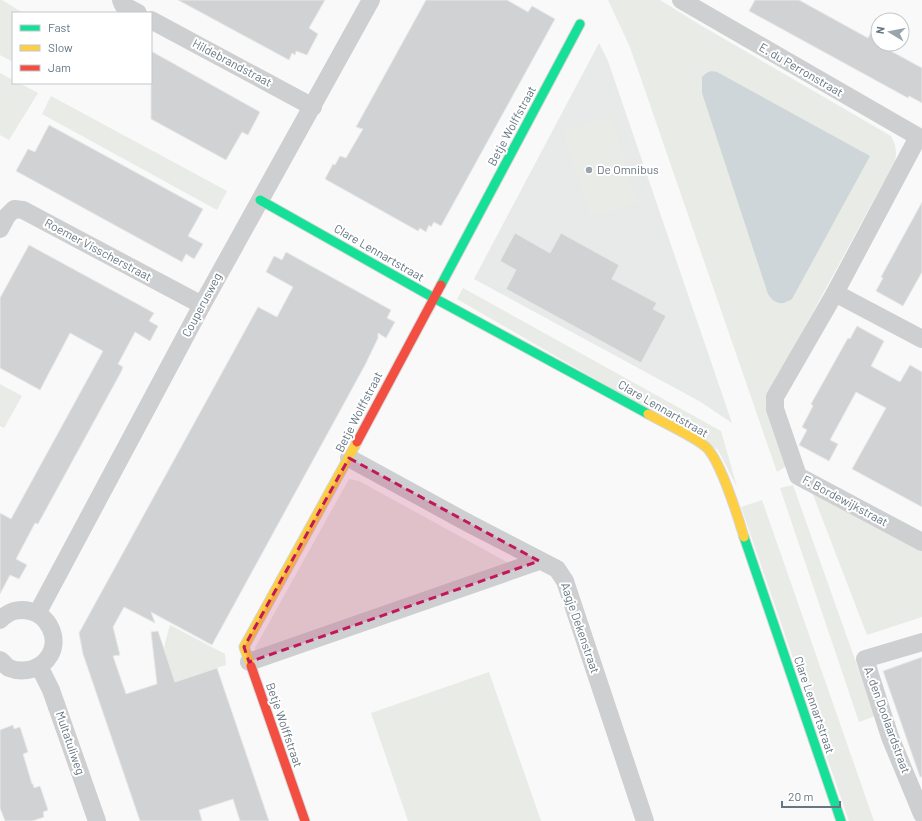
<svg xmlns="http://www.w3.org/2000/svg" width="922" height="821" font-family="Barlow,sans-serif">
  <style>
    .built { fill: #e8e9e9 }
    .green { fill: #e8ebe6; fill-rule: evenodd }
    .water { fill: #ced6d9 }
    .building { fill: #d0d2d3; stroke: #e8e8e8 }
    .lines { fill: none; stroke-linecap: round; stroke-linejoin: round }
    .fast-casing { stroke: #d5d6d7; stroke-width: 11 }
    .slow-casing { stroke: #d5d6d7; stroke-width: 11 }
    .jam-casing { stroke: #d5d6d7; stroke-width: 11 }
    .street { stroke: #cecfd0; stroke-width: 18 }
    .fast { stroke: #16e098; stroke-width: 9 }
    .slow { stroke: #ffcf43; stroke-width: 9 }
    .jam { stroke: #f24e42; stroke-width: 9 }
    .marked { fill: #c2185b; fill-opacity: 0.2; stroke: #c2185b; stroke-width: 3; stroke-dasharray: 8 5; stroke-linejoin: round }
    .poi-dot { fill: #99a4ac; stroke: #fff; stroke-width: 1.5 }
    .labels { text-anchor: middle; stroke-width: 4; stroke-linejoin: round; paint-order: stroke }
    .street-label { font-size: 12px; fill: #657683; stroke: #fff }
    .poi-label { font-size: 12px; fill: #657683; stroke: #fff; text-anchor: start }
  </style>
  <rect width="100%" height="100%" fill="#f9f9f9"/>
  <polygon class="built" points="599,43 608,61 732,423 699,401 474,279"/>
  <g class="green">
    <polygon points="0,0 2,0 23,13 13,13 13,62 0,55"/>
    <path d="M608 0H660L702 26 891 136C896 145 897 151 895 161L769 393 785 461V467L777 472 639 73 629 45ZM711 71 788 302 778 303 702 77 706 73Z"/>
    <polygon points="0,73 13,80 13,83 19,83 38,93 9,140 0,135"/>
    <polygon points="51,96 227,191 217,210 42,114"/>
    <polygon points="611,116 638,203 590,216 563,132"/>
    <polygon points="463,288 721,431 737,487 718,450 457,299"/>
    <polygon points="0,384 22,396 4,428 0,426"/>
    <polygon points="349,479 359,481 514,566 255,653 255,648"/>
    <polygon points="793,485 875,716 859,722 780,488"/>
    <polygon points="812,492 922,551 922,617 867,635"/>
    <polygon points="762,500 874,821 849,821 741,507"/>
    <polygon points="170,625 225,654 226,665 171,683 163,659 165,643"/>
    <polygon points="489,672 541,821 408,821 371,713"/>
  </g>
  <path class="water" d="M711 71 717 72 870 156 792 299C782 306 774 304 768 294L702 93V77L706 73Z"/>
  <g class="building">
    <polygon points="178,0 325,0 309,28 318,34 307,55 296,51 295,55 292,53 289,60"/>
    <polygon points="426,0 507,0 528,12 532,6 555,19 441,226 434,222 431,227 429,225 426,232 420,228 418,231 325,179 333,164 335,165 340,156 346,158 363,129 356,127"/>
    <polygon points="755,0 799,0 868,38 878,19 878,44 922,68 922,103 909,96 908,98 749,11"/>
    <polygon points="151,51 260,112 248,135 242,132 226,160 151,119"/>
    <polygon points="49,125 203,209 188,236 203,244 194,259 186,254 182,262 16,171 28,149 35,152"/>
    <polygon points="922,202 922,272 903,306 876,291 883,278 881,277"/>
    <polygon points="515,233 550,253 561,233 619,265 612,279 657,303 653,309 666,316 641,363 506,289 516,270 500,261"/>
    <polygon points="29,245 154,313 149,321 158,326 150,341 135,332 118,364 123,367 121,372 38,524 35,523 16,559 27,565 19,579 10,575 0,594 0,513 11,519 103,351 70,333 40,390 0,368 0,298"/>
    <polygon points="286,252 391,310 387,318 395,322 386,338 378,333 378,338 365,365 212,645 151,612 155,623 124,607 113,627 120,655 113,656 126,694 157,684 151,632 158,631 175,682 217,668 269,821 240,821 233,799 199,810 202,821 140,821 83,654 79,633 258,307 277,317 293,287 266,272 274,256 282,260"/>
    <polygon points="857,326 884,341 871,366 900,382 910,365 922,372 922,507 852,469 886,408 856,392 830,440 838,444 829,461 799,445 807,430 802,427 813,406 811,404 848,338 850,339"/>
    <polygon points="922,657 922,777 920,777 883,671"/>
    <polygon points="13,725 14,729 20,727 28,752 23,754 32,784 33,784 34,788 40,786 48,810 43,812 44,817 32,821 5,821 0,808 0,730"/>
  </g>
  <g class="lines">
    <g class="fast-casing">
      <g id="fast">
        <polyline points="260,200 434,298 648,414"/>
        <polyline points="441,285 580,24"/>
        <polyline points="744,537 841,821"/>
      </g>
    </g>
    <g class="slow-casing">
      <g id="slow">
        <path d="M648 414C664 423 693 436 706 447 720 460 738 517 744 537"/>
        <polyline points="251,666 244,647 357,442"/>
      </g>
    </g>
    <g class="jam-casing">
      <g id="jam">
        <polyline points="357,442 441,285"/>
        <polyline points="251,666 305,821"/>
      </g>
    </g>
    <g class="street">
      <polyline points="121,0 123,5 138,13"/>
      <polyline points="681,0 922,139"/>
      <polyline points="151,20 313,107"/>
      <polyline points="918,137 835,293 775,397 775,409 798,476 922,542"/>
      <polyline points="0,229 7,216 14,209 23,210 202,305"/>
      <polyline points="835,293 922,339"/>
      <polyline points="349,458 470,524 557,569 565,581 645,821"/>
      <polyline points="38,612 202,305 371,0"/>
      <path d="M0 620C9 611 18 608 30 611 48 615 60 638 50 655 42 669 24 674 9 668 6 666 3 662 0 660"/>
      <polyline points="922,642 865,659 890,737 922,814"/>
      <polyline points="249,662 539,561"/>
      <polyline points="39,666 51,690 97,821"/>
    </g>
    <use href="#fast" class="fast"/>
    <use href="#slow" class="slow"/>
    <use href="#jam" class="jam"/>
  </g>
  <path class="marked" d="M349 458 539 561 249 662 244 647Z"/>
  <circle class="poi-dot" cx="589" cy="170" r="4"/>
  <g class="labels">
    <g class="street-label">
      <text transform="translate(232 63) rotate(28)" y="4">Hildebrandstraat</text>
      <text transform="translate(801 70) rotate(30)" y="4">E. du Perronstraat</text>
      <text transform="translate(512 126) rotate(-62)" y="4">Betje Wolffstraat</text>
      <text transform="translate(98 250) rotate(28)" y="4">Roemer Visscherstraat</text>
      <text transform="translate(379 253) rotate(30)" y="4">Clare Lennartstraat</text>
      <text transform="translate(202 305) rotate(-62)" y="4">Couperusweg</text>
      <text transform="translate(663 409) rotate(30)" y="4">Clare Lennartstraat</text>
      <text transform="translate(359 412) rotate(-63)" y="4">Betje Wolffstraat</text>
      <text transform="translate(845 501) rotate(28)" y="4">F. Bordewijkstraat</text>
      <text transform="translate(580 628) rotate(71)" y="4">Aagje Dekenstraat</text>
      <text transform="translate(814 705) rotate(71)" y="4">Clare Lennartstraat</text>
      <text transform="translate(887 720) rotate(70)" y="4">A. den Doolaardstraat</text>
      <text transform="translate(284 725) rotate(71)" y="4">Betje Wolffstraat</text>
      <text transform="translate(70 743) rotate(71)" y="4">Multatuliweg</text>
    </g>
    <g class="poi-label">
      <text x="597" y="174">De Omnibus</text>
    </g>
  </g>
  <rect x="12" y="12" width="140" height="72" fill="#ffffff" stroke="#c1c8cd"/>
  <rect x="20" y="25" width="20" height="6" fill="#16e098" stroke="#c1c8cd"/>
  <text x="48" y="32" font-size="12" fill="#657683">Fast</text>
  <rect x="20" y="45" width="20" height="6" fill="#ffcf43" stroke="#c1c8cd"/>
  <text x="48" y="52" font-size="12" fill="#657683">Slow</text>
  <rect x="20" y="65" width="20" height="6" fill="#f24e42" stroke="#c1c8cd"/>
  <text x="48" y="72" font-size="12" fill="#657683">Jam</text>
  <g transform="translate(890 32) rotate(280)"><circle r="19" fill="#ffffff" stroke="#c1c8cd"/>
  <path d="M0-3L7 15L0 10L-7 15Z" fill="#99a4ac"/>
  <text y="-6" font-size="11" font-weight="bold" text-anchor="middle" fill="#657683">N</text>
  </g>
  <path d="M782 801v6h58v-6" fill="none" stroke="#657683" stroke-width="2"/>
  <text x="788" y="801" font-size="12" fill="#657683" stroke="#ffffff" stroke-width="3" paint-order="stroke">20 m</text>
</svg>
